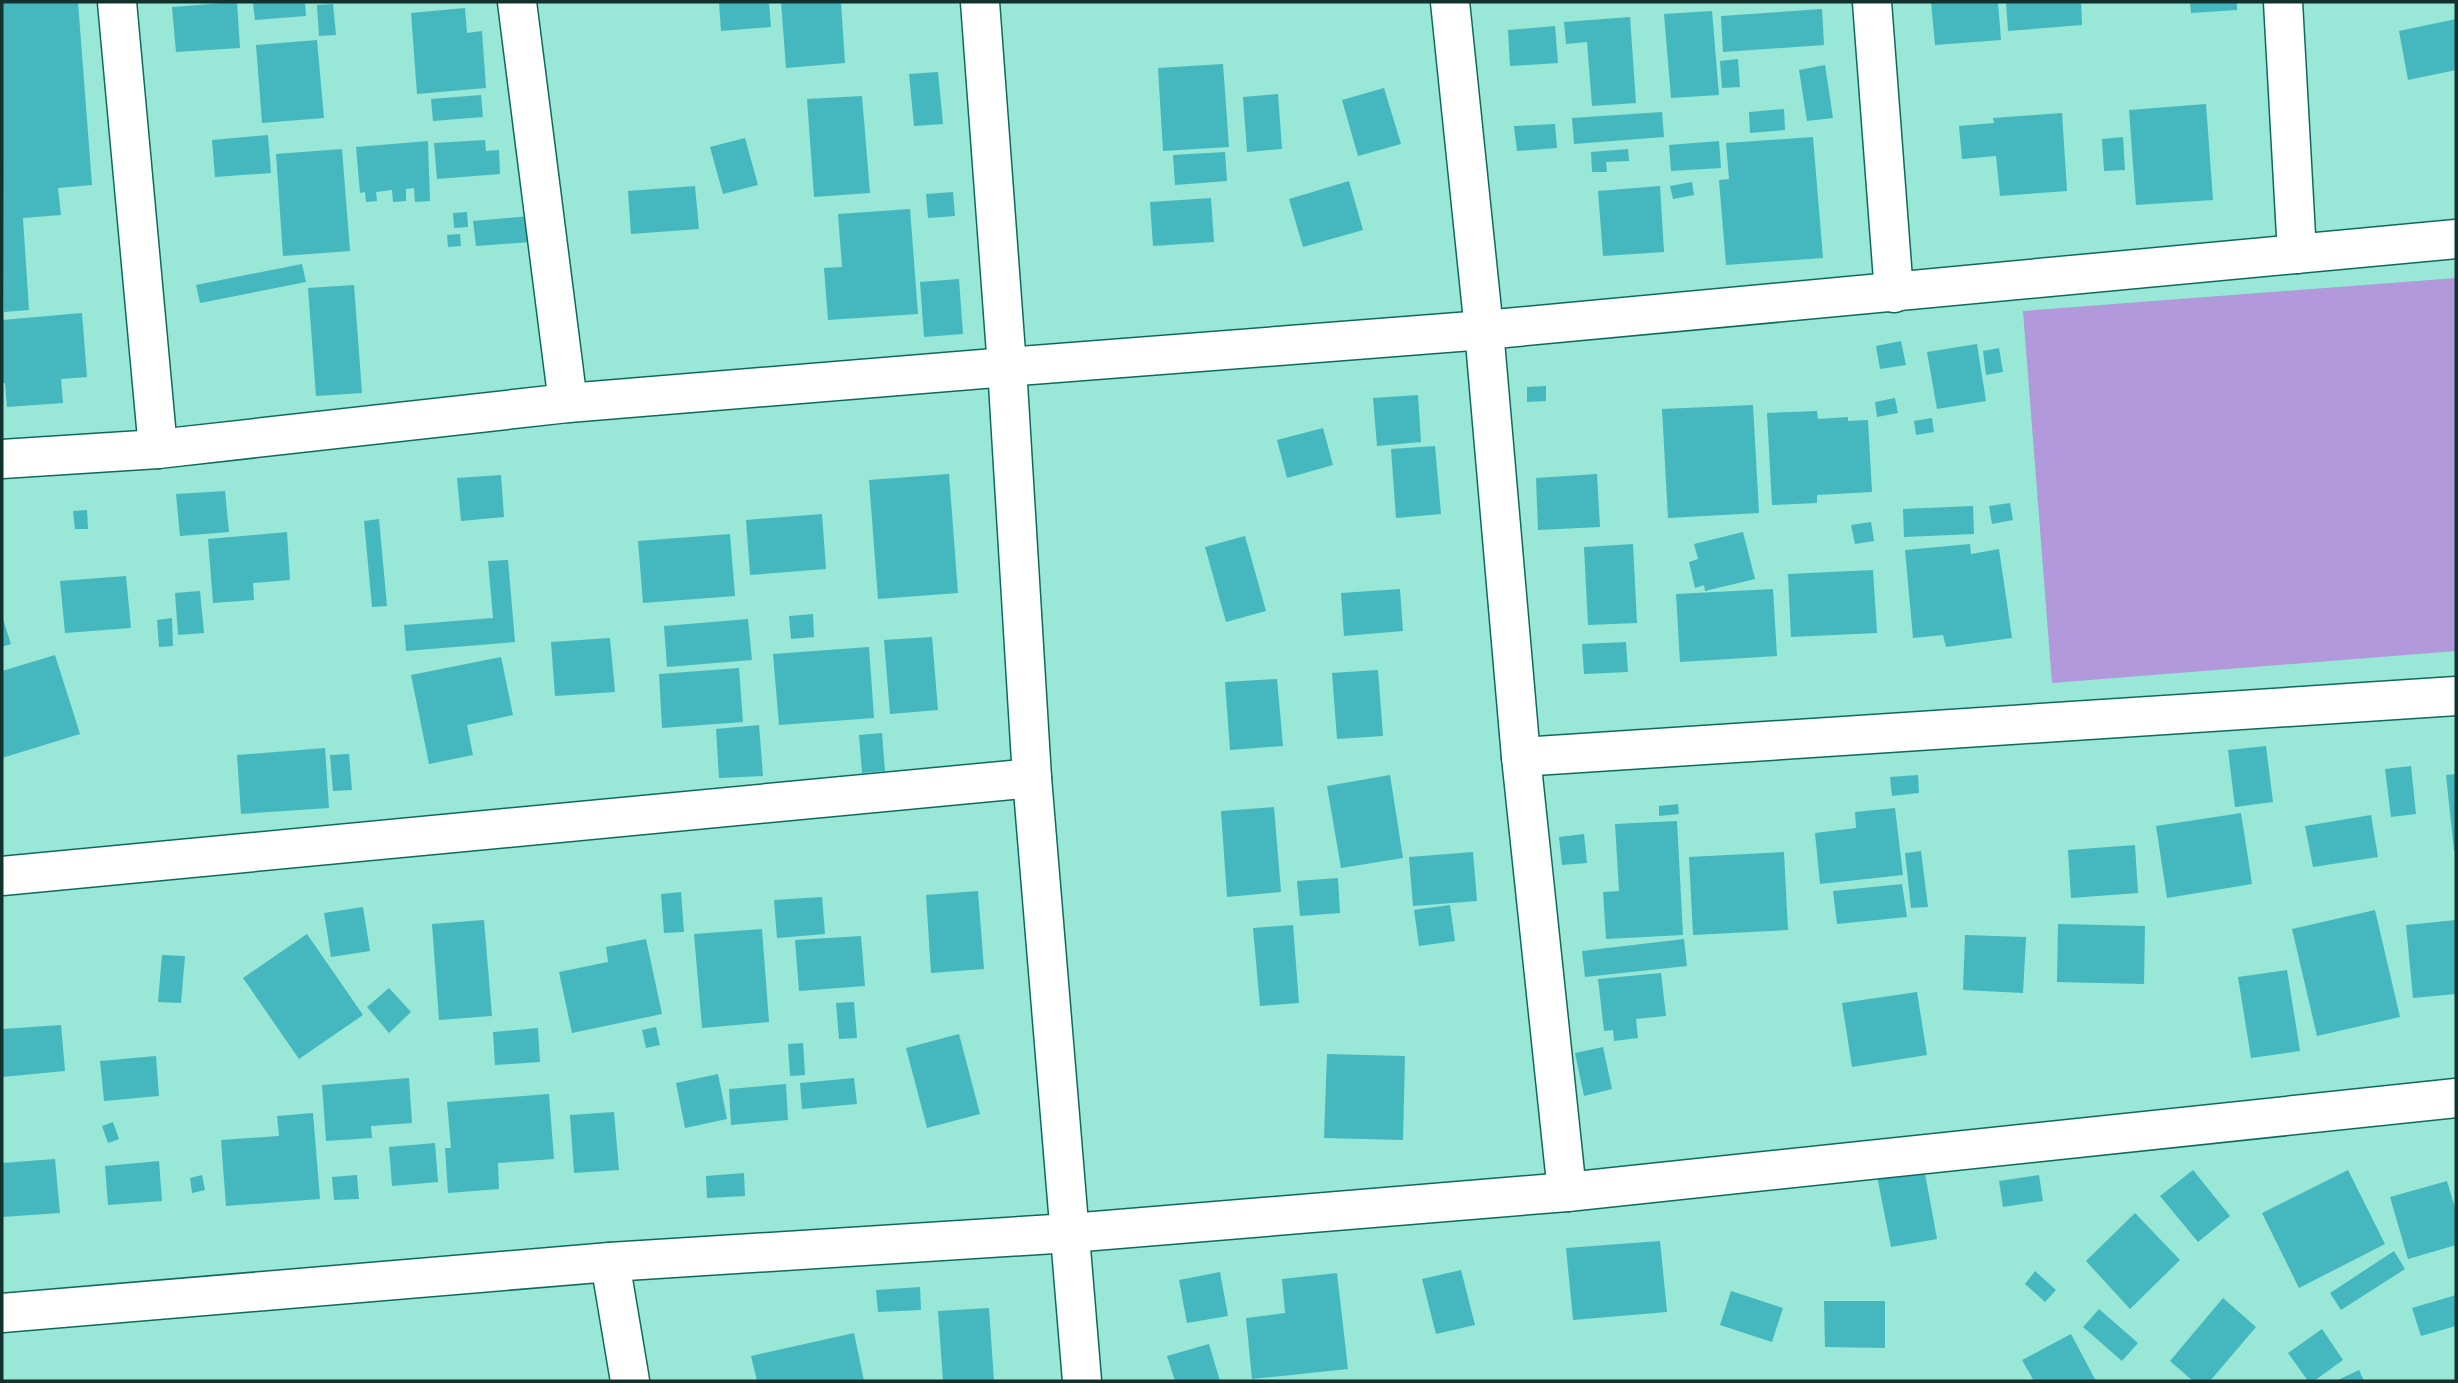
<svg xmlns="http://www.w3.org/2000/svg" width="2458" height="1383" font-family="'PT Sans',sans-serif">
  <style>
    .green { fill: #b199dc }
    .building { fill: #45b8bf }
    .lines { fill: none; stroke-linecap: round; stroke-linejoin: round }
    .street-casing { stroke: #0f6a5d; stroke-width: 41 }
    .street { stroke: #fff; stroke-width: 38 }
  </style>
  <rect width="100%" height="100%" fill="#98e7d7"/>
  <polygon class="green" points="2456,278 2456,651 2052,683 2023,311"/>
  <g class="building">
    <polygon points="2,2 78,2 92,185 58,188 61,215 23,218 29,310 4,312"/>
    <polygon points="237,2 240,48 176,52 172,7"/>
    <polygon points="253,2 305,2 306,16 255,20"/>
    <polygon points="719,2 769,2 771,27 721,31"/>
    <polygon points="781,2 841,2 845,63 786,68"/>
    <polygon points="1931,2 1998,2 2001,40 1935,45"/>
    <polygon points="2006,2 2081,2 2082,25 2008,31"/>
    <polygon points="2190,2 2237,2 2237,10 2191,13"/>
    <polygon points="333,4 336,35 319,36 317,5"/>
    <polygon points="465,8 467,33 482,31 486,88 417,94 411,13"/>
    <polygon points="1822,9 1824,45 1723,52 1721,16"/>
    <polygon points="1712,11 1719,95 1671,98 1664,14"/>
    <polygon points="1630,17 1636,103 1592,106 1587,42 1566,44 1564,22"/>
    <polygon points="2456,19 2456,70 2408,80 2399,31"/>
    <polygon points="1555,26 1558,63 1510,66 1508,30"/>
    <polygon points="317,40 324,118 262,123 256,45"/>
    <polygon points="1738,59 1740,87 1722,88 1720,61"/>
    <polygon points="1223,64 1229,147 1163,151 1158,68"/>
    <polygon points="1825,65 1833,118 1807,121 1799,70"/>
    <polygon points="938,72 943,124 914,126 909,74"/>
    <polygon points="1384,88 1401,144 1358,156 1342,100"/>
    <polygon points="1278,94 1282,149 1247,152 1243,97"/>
    <polygon points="481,95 483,117 433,121 431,99"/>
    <polygon points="862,96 870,193 814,197 807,99"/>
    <polygon points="2206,104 2213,200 2136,205 2129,110"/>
    <polygon points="1784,109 1785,130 1750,133 1749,112"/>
    <polygon points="1662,112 1664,137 1574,144 1572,118"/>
    <polygon points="2062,113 2067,191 2000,196 1996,156 1962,159 1959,126 1994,123 1993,118"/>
    <polygon points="1555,124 1557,148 1517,151 1514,126"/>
    <polygon points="268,135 271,173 215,177 212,140"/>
    <polygon points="1813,137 1823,258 1726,265 1719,180 1729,179 1726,143"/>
    <polygon points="2123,137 2125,170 2104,171 2102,139"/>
    <polygon points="745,138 758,185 723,194 710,147"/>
    <polygon points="485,140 486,151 499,150 500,174 437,179 434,143"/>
    <polygon points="428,141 430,201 415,202 414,188 406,189 406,201 393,202 392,190 376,192 377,201 366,202 365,192 360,193 356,147"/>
    <polygon points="1719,141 1721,168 1671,171 1669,145"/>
    <polygon points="342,149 350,251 283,256 276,154"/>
    <polygon points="1628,149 1629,161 1606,162 1607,172 1592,172 1591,152"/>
    <polygon points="1225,152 1227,181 1175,185 1173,155"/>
    <polygon points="1349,181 1363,230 1303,247 1289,199"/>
    <polygon points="1692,182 1694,195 1673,199 1670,186"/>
    <polygon points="695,186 699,229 631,234 628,191"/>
    <polygon points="1660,186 1664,252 1603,256 1598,191"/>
    <polygon points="953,192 955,216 928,218 926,194"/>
    <polygon points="1211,198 1214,242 1153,246 1150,202"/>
    <polygon points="910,209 918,314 828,320 824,268 842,267 838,214"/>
    <polygon points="467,212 468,227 454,228 453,213"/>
    <polygon points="529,216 531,242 476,246 473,221"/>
    <polygon points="460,234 461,246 448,247 447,235"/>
    <polygon points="302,264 306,282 200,303 196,285"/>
    <polygon points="959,279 963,334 924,337 920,282"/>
    <polygon points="354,285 362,393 316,396 308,288"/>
    <polygon points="82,313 87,377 61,379 63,403 7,407 5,383 2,384 2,320"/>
    <polygon points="1901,341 1906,365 1880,369 1876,346"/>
    <polygon points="1977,344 1986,401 1937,409 1927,352"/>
    <polygon points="1999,348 2003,372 1986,375 1983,351"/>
    <polygon points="1546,386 1546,401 1527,402 1527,387"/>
    <polygon points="1418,395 1421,442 1377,446 1373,398"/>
    <polygon points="1895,398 1898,413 1877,417 1875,402"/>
    <polygon points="1753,405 1759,513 1668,518 1662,409"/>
    <polygon points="1817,411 1818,419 1848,417 1848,421 1868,420 1872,492 1817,495 1817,503 1772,505 1767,413"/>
    <polygon points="1932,418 1934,432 1916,435 1914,421"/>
    <polygon points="1323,428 1333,465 1287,478 1277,440"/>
    <polygon points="1435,446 1441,514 1396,518 1391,449"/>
    <polygon points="949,474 958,593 878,599 869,480"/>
    <polygon points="1597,474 1600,527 1538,530 1536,478"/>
    <polygon points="501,475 504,517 461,521 457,478"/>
    <polygon points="225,491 229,532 180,536 176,494"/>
    <polygon points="2010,503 2013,520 1992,524 1989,506"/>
    <polygon points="1973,506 1974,534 1904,537 1903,509"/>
    <polygon points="87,510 88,529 75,529 73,511"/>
    <polygon points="822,514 826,569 750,575 746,520"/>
    <polygon points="379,519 387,606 372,607 364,521"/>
    <polygon points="1871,522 1874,541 1855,544 1851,525"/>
    <polygon points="287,532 290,580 253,583 254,600 213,603 208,539"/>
    <polygon points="1743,532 1755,579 1705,591 1704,585 1695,588 1689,562 1698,559 1694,544"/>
    <polygon points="730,534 735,596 643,603 638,541"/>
    <polygon points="1245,536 1266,611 1226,622 1205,547"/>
    <polygon points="1633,544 1637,623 1588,625 1584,547"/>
    <polygon points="1970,544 1971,554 1999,549 2012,638 1946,647 1943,635 1913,638 1905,550"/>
    <polygon points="508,560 515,642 406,651 404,625 493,618 488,561"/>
    <polygon points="1873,570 1877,633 1791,637 1788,574"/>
    <polygon points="126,576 131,628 65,633 60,581"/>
    <polygon points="1400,589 1403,631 1344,636 1341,593"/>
    <polygon points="1773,589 1777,656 1680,662 1676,594"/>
    <polygon points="200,591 204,633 178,635 175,593"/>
    <polygon points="813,614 814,637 791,639 789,616"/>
    <polygon points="2,616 11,644 2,647"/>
    <polygon points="172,618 173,646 159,647 157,620"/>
    <polygon points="748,619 752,660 667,667 664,626"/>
    <polygon points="932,637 938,710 890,714 884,640"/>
    <polygon points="610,638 615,692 555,696 551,642"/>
    <polygon points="1626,642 1628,672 1584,674 1582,644"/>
    <polygon points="869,647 874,718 779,725 773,654"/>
    <polygon points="55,655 80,734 2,758 2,671"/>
    <polygon points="501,657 513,715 467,725 473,755 429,764 411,675"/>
    <polygon points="739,668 743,722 662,728 659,674"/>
    <polygon points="1378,670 1383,736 1337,739 1332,673"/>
    <polygon points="1277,679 1283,746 1230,750 1225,682"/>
    <polygon points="759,725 763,776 719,778 716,729"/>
    <polygon points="882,733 885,771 862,773 859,735"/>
    <polygon points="2266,746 2273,802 2235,807 2228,750"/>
    <polygon points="325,748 329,808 241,814 237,755"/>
    <polygon points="349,754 352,790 333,791 330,755"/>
    <polygon points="2411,766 2416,814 2391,817 2385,769"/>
    <polygon points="2456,774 2456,851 2454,851 2446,775"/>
    <polygon points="1390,775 1403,858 1341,868 1327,786"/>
    <polygon points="1918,775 1919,793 1892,796 1890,777"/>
    <polygon points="1678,804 1679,814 1659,816 1659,806"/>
    <polygon points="1274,807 1281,892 1227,897 1221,811"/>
    <polygon points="1895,808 1903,875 1820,884 1815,833 1856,828 1855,812"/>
    <polygon points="2241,813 2252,884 2167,898 2156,826"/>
    <polygon points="2371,815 2378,857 2313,867 2305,826"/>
    <polygon points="1677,821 1683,935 1606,939 1603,892 1619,891 1615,824"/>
    <polygon points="1584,834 1587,863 1562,865 1559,837"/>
    <polygon points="2135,845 2138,893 2071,898 2068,850"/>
    <polygon points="1921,851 1928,907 1911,908 1905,853"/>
    <polygon points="1473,852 1477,901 1413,906 1409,857"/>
    <polygon points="1784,852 1788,930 1693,935 1689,857"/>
    <polygon points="1338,878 1340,913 1300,916 1297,881"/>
    <polygon points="1902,884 1907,917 1837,924 1833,891"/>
    <polygon points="978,891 984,969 931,973 926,895"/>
    <polygon points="681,892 684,932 664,933 661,894"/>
    <polygon points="822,897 825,934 777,938 774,900"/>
    <polygon points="1450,905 1455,941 1419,946 1414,910"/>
    <polygon points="363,907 370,951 331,957 324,913"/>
    <polygon points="2375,910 2400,1017 2317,1036 2292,929"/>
    <polygon points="484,920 492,1016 439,1020 432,924"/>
    <polygon points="2456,920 2456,994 2413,998 2406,925"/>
    <polygon points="2058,924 2145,926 2144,984 2057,982"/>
    <polygon points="1293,925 1299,1003 1260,1006 1253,928"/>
    <polygon points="762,929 769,1022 702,1028 694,934"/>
    <polygon points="307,934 363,1015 299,1059 243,978"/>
    <polygon points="1965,935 2026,937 2023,993 1963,990"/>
    <polygon points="861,936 865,986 799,991 795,940"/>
    <polygon points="646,939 662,1014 572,1033 559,972 608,962 606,947"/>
    <polygon points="1684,939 1687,966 1585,977 1582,951"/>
    <polygon points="162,955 185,956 181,1003 158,1002"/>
    <polygon points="2287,970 2300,1051 2251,1058 2238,977"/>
    <polygon points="1661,973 1666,1016 1636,1019 1638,1038 1614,1041 1613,1030 1604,1031 1598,979"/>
    <polygon points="389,988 411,1012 389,1033 367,1007"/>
    <polygon points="1917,992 1927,1055 1852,1067 1842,1003"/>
    <polygon points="854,1002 857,1038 839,1039 836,1003"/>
    <polygon points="61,1025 65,1071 2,1077 2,1029"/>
    <polygon points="656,1027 660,1045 646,1048 642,1030"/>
    <polygon points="538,1028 540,1062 495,1065 493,1032"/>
    <polygon points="959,1034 980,1114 927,1128 906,1048"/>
    <polygon points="803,1043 805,1075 790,1076 788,1044"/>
    <polygon points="1603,1047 1612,1089 1584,1096 1575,1053"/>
    <polygon points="1327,1054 1405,1056 1403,1140 1324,1138"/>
    <polygon points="156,1056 159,1096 104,1101 100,1061"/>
    <polygon points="718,1074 727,1119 685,1128 676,1083"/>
    <polygon points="409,1078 412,1123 371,1126 372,1138 326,1141 322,1085"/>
    <polygon points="854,1078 857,1104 802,1109 800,1083"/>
    <polygon points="786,1084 788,1120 731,1125 729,1089"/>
    <polygon points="549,1094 554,1159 498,1163 499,1189 448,1193 445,1148 451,1148 447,1102"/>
    <polygon points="614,1112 619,1170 574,1173 570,1115"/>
    <polygon points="313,1113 320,1199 226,1206 221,1140 279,1136 277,1116"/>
    <polygon points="113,1122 119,1139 108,1143 102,1126"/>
    <polygon points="435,1143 438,1182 392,1186 389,1147"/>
    <polygon points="55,1159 60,1213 2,1217 2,1163"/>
    <polygon points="159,1161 162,1201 108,1205 105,1166"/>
    <polygon points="1924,1168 1937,1239 1891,1247 1877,1176"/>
    <polygon points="2193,1170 2230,1216 2198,1242 2160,1196"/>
    <polygon points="2348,1170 2385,1244 2299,1288 2262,1213"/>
    <polygon points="744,1173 745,1196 707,1198 706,1176"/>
    <polygon points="202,1175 205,1190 192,1193 190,1178"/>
    <polygon points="357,1175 359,1199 334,1200 332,1177"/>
    <polygon points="2039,1175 2043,1201 2003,1207 1999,1181"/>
    <polygon points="2447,1181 2456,1211 2456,1245 2408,1259 2390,1197"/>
    <polygon points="2135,1213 2180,1260 2130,1309 2086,1261"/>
    <polygon points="1660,1241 1667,1312 1573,1320 1566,1248"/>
    <polygon points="2394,1251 2405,1269 2341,1310 2330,1293"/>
    <polygon points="1461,1270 1475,1325 1436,1334 1422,1279"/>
    <polygon points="2035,1271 2056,1290 2045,1302 2025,1284"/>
    <polygon points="1220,1272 1228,1316 1187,1323 1179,1280"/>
    <polygon points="1337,1273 1348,1369 1252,1379 1246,1318 1285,1313 1282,1279"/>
    <polygon points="920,1287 921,1310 878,1312 876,1290"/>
    <polygon points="1731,1291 1783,1308 1772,1342 1720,1325"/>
    <polygon points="2456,1295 2456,1326 2421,1336 2412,1308"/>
    <polygon points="2223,1298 2256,1327 2210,1381 2193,1381 2170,1361"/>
    <polygon points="1824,1301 1885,1301 1885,1348 1825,1347"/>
    <polygon points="989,1308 994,1381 943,1381 938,1311"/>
    <polygon points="2099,1309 2138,1343 2122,1361 2083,1327"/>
    <polygon points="2322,1329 2343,1360 2314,1381 2308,1381 2288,1353"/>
    <polygon points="854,1333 864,1381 757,1381 751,1356"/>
    <polygon points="2071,1334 2096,1381 2034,1381 2022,1360"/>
    <polygon points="1209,1344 1220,1381 1175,1381 1167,1356"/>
    <polygon points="2359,1370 2364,1381 2336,1381"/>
  </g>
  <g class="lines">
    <g class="street-casing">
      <g id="street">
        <polyline points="117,2 158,449"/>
        <polyline points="517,2 568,403"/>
        <polyline points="980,2 1007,367 1032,778 1082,1381"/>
        <polyline points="1450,2 1484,330 1521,757 1567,1192"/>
        <polyline points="1872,2 1894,293"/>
        <polyline points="2283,2 2297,254"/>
        <polyline points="2,459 158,449 568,403 1007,367 1484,330 2456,239"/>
        <polyline points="1521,757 2456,696"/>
        <polyline points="2,876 1032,778"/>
        <polyline points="610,1262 630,1381"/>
        <polyline points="2,1313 610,1262 1070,1233 1567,1192 2456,1098"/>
      </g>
    </g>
    <use href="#street" class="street"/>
  </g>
  <rect width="2458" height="1383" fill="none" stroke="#12332d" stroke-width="7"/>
</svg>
